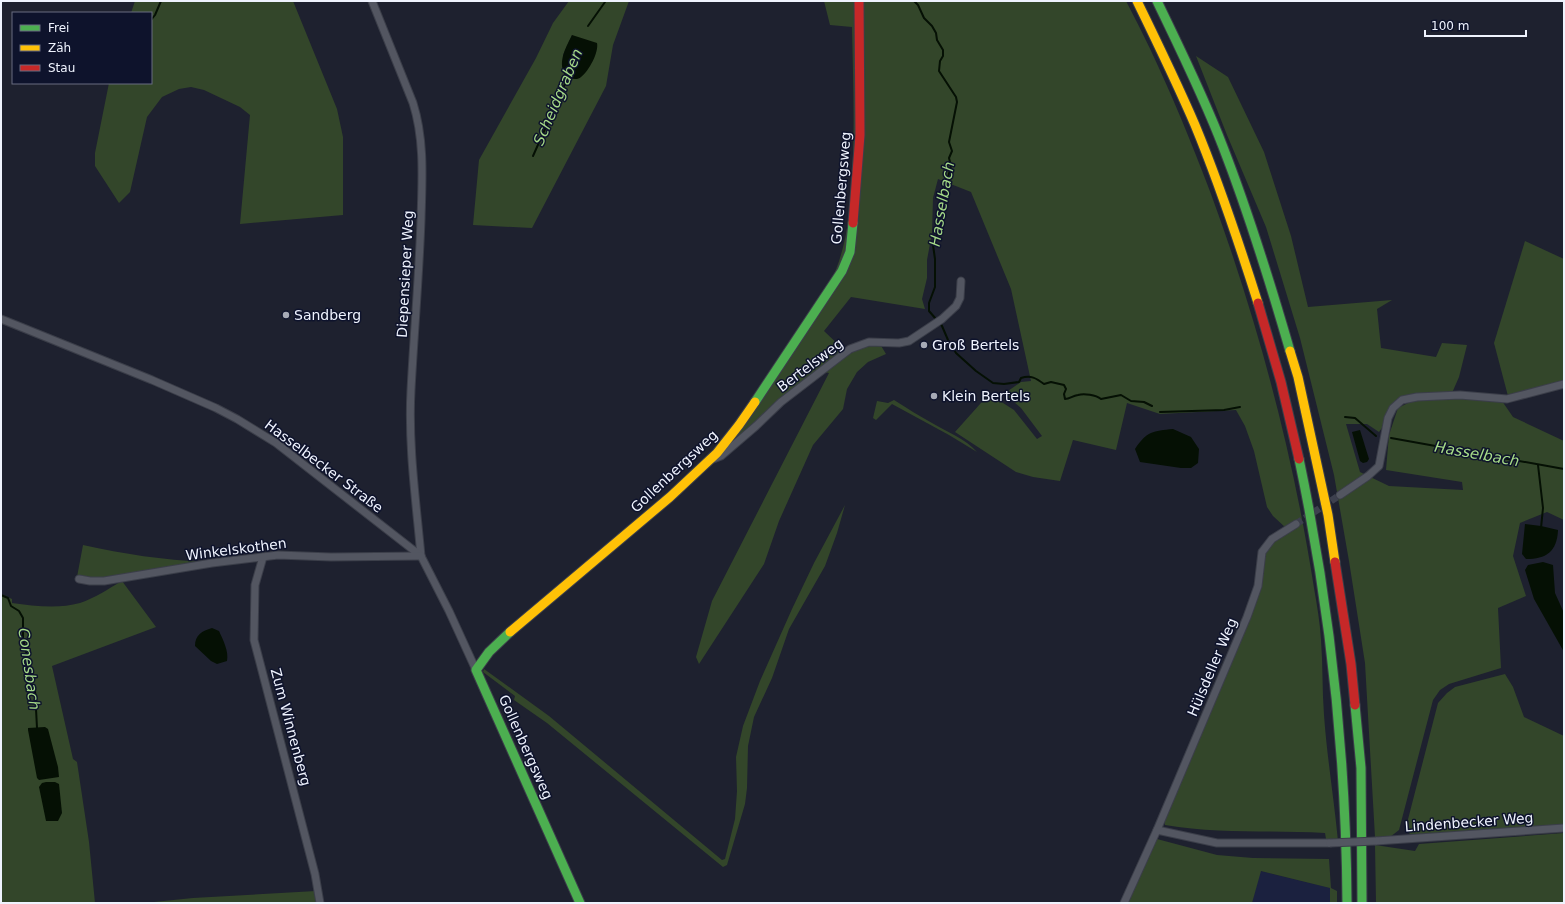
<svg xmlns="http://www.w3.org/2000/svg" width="1565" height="904" font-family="'DejaVu Sans',sans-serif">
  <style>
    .built { fill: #1b213f }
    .green { fill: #33462a; fill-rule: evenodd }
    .water { fill: #051004 }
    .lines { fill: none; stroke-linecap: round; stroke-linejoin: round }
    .stream { stroke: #051004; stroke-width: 2 }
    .street-tunnel { stroke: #3d404e; stroke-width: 7; stroke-dasharray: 7 3.5; stroke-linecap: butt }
    .street-casing { stroke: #3b3e49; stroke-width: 9 }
    .fast-casing { stroke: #3b3e49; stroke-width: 11 }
    .slow-casing { stroke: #3b3e49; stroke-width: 11 }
    .jam-casing { stroke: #3b3e49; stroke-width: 11 }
    .street { stroke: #535661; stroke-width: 7 }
    .fast { stroke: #4caf50; stroke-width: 9 }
    .slow { stroke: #ffc107; stroke-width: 9 }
    .jam { stroke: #c62828; stroke-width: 9 }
    .street-bridge-casing { stroke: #3b3e49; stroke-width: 9; stroke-linecap: butt }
    .street-bridge { stroke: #535661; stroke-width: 7 }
    .poi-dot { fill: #a6aab6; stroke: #0e132c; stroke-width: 1.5 }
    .labels { text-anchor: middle; stroke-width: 3; stroke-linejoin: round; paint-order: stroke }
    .street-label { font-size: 14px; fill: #eff3fe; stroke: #0e132c }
    .poi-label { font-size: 14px; fill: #eff3fe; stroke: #0e132c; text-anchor: start }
    .water-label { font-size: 15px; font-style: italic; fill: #a6db88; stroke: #0e132c }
  </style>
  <rect width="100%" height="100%" fill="#1e212f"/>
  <polygon class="built" points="1260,871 1331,888 1330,903 1252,903"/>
  <g class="green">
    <polygon points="135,1 293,1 337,109 343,137 343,215 240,224 250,115 240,107 204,90 191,87 179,89 162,97 147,117 130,192 119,203 95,166 95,153 109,83 151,83 151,13 131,13"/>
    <path d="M569 1H629L613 45 606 86 532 228 473 225 479 160 536 58 553 23ZM572 35 576 79 566 77 563 55Z"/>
    <path d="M824 1H858L859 135 850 236 840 271 830 283C846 251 850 215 852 180 855 129 853 78 852 27L830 25Z"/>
    <path d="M861 1H1126C1159 63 1186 128 1211 194 1258 322 1293 453 1314 588 1317 605 1320 623 1321 640 1323 665 1322 690 1324 715 1327 757 1334 799 1338 841L1326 839 1325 833C1272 830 1218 834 1165 825L1164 819 1208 718 1250 617 1266 551 1270 545 1297 526 1286 528 1273 516 1267 507 1254 451 1245 426 1236 410 1160 414 1127 403 1116 450 1073 440 1060 481 1033 477 1016 472 955 432 989 394 1014 410 1037 439 1042 436 1021 408 1007 396 1008 391 1021 382 1031 381 1011 289 971 192 938 179 933 198 932 233 927 260V278L922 299 925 309 851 297 824 331 845 351 814 372 768 410 720 453 797 344 852 243Z"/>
    <polygon points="1196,56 1228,77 1264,152 1291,236 1308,307 1392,300 1377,309 1381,348 1436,357 1442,343 1467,345 1459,377 1452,393 1405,396 1379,432 1367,424 1346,424 1360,472 1389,486 1463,490 1462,482 1386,470 1389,435 1398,408 1412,401 1462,398 1502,401 1513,417 1564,441 1564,520 1547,512 1520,523 1513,556 1526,596 1498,608 1501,668 1449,684 1440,690 1433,700 1399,830 1390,837 1375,837 1365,663 1349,561 1334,475 1300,338 1266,227 1227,135"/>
    <polygon points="1525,241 1564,259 1564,381 1508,396 1494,343"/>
    <polygon points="880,344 886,354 868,362 857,372 847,389 843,409 813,445 779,521 764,564 699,664 696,657 712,601 829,373 823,372 859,348"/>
    <path d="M894 400C907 408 919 416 932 423 947 432 966 439 977 452L949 435 892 404 876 420 873 418 877 401 888 403Z"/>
    <polygon points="845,505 837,533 825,566 789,629 772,678 754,717 748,746 747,788 745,804 727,865 723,867 547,723 514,700 515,696 483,672 484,669 549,716 722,860 725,859 735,819 737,791 736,757 743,726 760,681 792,609 814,563"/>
    <path d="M83 545C124 554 163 560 205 562L104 581 77 577Z"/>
    <path d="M122 581 156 627 52 666 73 759 77 762 89 842 95 903H1V848L2 847 1 845V594L12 599V603C34 606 59 609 80 603 95 598 108 589 122 581Z"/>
    <polygon points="1505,674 1513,687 1524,717 1564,736 1564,825 1414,836 1405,831 1438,703 1447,693 1455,687"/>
    <polygon points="1564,833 1564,903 1376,903 1375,845 1415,851 1419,844"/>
    <polygon points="1157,839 1217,855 1253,858 1329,859 1331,888 1337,891 1337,903 1330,903 1330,888 1261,871 1252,903 1128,903"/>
    <polygon points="316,891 317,903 144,903 193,898"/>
  </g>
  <g class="water">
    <path d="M572 35 597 43C599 52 589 71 581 77 577 81 570 78 566 77 557 63 565 49 572 35Z"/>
    <path d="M1173 429 1191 437 1199 449 1198 463 1191 468H1181L1140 462 1135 449C1147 431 1153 431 1173 429Z"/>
    <polygon points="1360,430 1369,459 1367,462 1363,463 1360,461 1352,432"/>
    <path d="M1525 524 1541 526 1558 530C1557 552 1546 559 1526 559L1522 554Z"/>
    <polygon points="1543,562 1553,565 1555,593 1564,613 1564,652 1534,599 1525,570 1528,565"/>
    <path d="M212 628 219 631C223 640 229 651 227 661L217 664 211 661 195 646C195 635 202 631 212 628Z"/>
    <polygon points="45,727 48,729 58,767 59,777 39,780 37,778 28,730 28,728"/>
    <polygon points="46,782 55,782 59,784 62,813 58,821 46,821 39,787 42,783"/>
  </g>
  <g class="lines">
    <g class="stream">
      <path d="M914 1 918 5 924 18 932 26 936 33 937 40 943 50V56L940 61 939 71 956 97 957 102 949 142 952 151 949 158 951 166 943 196 940 216 941 221 938 225 940 229 933 245 935 259V287L929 303V311L942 326 948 340 956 353 976 371 993 383 1004 384 1019 382 1021 378C1031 375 1036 378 1044 384L1051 382 1064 385 1066 389 1064 394 1065 399C1070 399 1072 396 1078 395 1084 393 1096 395 1101 399L1121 395 1131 401 1144 402 1152 406"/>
      <polyline points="151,20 155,15 161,1"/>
      <polyline points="588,26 605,2"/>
      <polyline points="533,156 569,75"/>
      <polyline points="1160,412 1224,410 1240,407"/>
      <polyline points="1345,417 1355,418 1376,436"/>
      <polyline points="1391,438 1564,469"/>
      <polyline points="1538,465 1543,508 1541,528"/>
      <polyline points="1,595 8,598 11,606 19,611 23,618 23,639 31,672 29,680 30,687 35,690 37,728"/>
    </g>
    <polyline class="street-tunnel" points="1296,524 1340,495"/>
    <g class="street-casing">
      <g id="street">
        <path d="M372 1 413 103C425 141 422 181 421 220 419 277 414 333 411 390 408 445 416 501 421 556"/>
        <polyline points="1,319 152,380 216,408 237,419 276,443 421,556 449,611 476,670"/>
        <polyline points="713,459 721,456 756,426 781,402 850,349 869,342 899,343 909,341 942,319 956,306 960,298 961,281"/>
        <polyline points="1340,495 1368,476 1379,466 1388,418 1393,408 1402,400 1417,397 1460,395 1507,399 1564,384"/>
        <polyline points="263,557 255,585 254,640 315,874 320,903"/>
        <polyline points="79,579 90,581 104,581 212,563 278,555 331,557 421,556"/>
        <polyline points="1157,830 1217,843 1330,843"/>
        <polyline points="1376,841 1564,828"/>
        <polyline points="1124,903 1157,830 1247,617 1258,586 1262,552 1272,539 1296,524"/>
      </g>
    </g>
    <g class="fast-casing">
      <g id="fast">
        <path d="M1157 1C1180 49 1204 97 1223 147 1249 214 1270 282 1290 351"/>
        <polyline points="755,402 842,271 850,252 853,223"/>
        <path d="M1299 459C1330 606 1346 752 1347 903"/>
        <polyline points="510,632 489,652 476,670 580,903"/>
        <polyline points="1355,705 1361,768 1362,903"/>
      </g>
    </g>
    <g class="slow-casing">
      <g id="slow">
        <path d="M1137 1C1157 42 1177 83 1195 125 1219 183 1239 243 1258 303"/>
        <polyline points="1290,351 1298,377 1328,515 1335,562"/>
        <polyline points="510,632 670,497 717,453 739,425 755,402"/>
      </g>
    </g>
    <g class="jam-casing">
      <g id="jam">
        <polyline points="853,223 860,135 859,1"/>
        <polyline points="1258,303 1281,382 1299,459"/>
        <polyline points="1335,562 1351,664 1355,705"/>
      </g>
    </g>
    <use href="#street" class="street"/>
    <use href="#fast" class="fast"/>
    <use href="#slow" class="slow"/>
    <use href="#jam" class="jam"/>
    <g class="street-bridge-casing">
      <polyline id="street-bridge" points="1330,843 1376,841"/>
    </g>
    <use href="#street-bridge" class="street-bridge"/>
  </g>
  <g class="poi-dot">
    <circle cx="286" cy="315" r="4"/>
    <circle cx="924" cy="345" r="4"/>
    <circle cx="934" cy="396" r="4"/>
  </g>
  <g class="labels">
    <g class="street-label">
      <text transform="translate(841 188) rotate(-85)" y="5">Gollenbergsweg</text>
      <text transform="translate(405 274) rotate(-87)" y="5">Diepensieper Weg</text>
      <text transform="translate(810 365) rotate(-37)" y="5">Bertelsweg</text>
      <text transform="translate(324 466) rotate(37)" y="5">Hasselbecker Straße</text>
      <text transform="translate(674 471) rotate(-43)" y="5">Gollenbergsweg</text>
      <text transform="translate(236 549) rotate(-7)" y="5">Winkelskothen</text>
      <text transform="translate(1212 667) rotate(-67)" y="5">Hülsdeller Weg</text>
      <text transform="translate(291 727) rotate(75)" y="5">Zum Winnenberg</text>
      <text transform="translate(526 747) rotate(66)" y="5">Gollenbergsweg</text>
      <text transform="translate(1469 822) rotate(-4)" y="5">Lindenbecker Weg</text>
    </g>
    <g class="poi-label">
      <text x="294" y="320">Sandberg</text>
      <text x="932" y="350">Groß Bertels</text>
      <text x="942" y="401">Klein Bertels</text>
    </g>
    <g class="water-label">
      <text transform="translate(558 97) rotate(-67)" y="5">Scheidgraben</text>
      <text transform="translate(942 204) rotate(-80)" y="5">Hasselbach</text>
      <text transform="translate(1477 454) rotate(10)" y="5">Hasselbach</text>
      <text transform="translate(29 669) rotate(82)" y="5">Conesbach</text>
    </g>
  </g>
  <rect width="1565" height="904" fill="none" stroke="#eff3fe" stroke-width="4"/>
  <rect x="12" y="12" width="140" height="72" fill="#0e132c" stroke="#686d80"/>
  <rect x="20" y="25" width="20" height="6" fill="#4caf50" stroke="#686d80"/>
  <text x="48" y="32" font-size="12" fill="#eff3fe">Frei</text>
  <rect x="20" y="45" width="20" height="6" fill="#ffc107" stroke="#686d80"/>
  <text x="48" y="52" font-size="12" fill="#eff3fe">Zäh</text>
  <rect x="20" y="65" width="20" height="6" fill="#c62828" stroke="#686d80"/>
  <text x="48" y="72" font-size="12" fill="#eff3fe">Stau</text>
  <path d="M1425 30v6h101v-6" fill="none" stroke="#eff3fe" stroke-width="2"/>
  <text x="1431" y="30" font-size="12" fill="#eff3fe" stroke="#0e132c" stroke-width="3" paint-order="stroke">100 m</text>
</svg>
